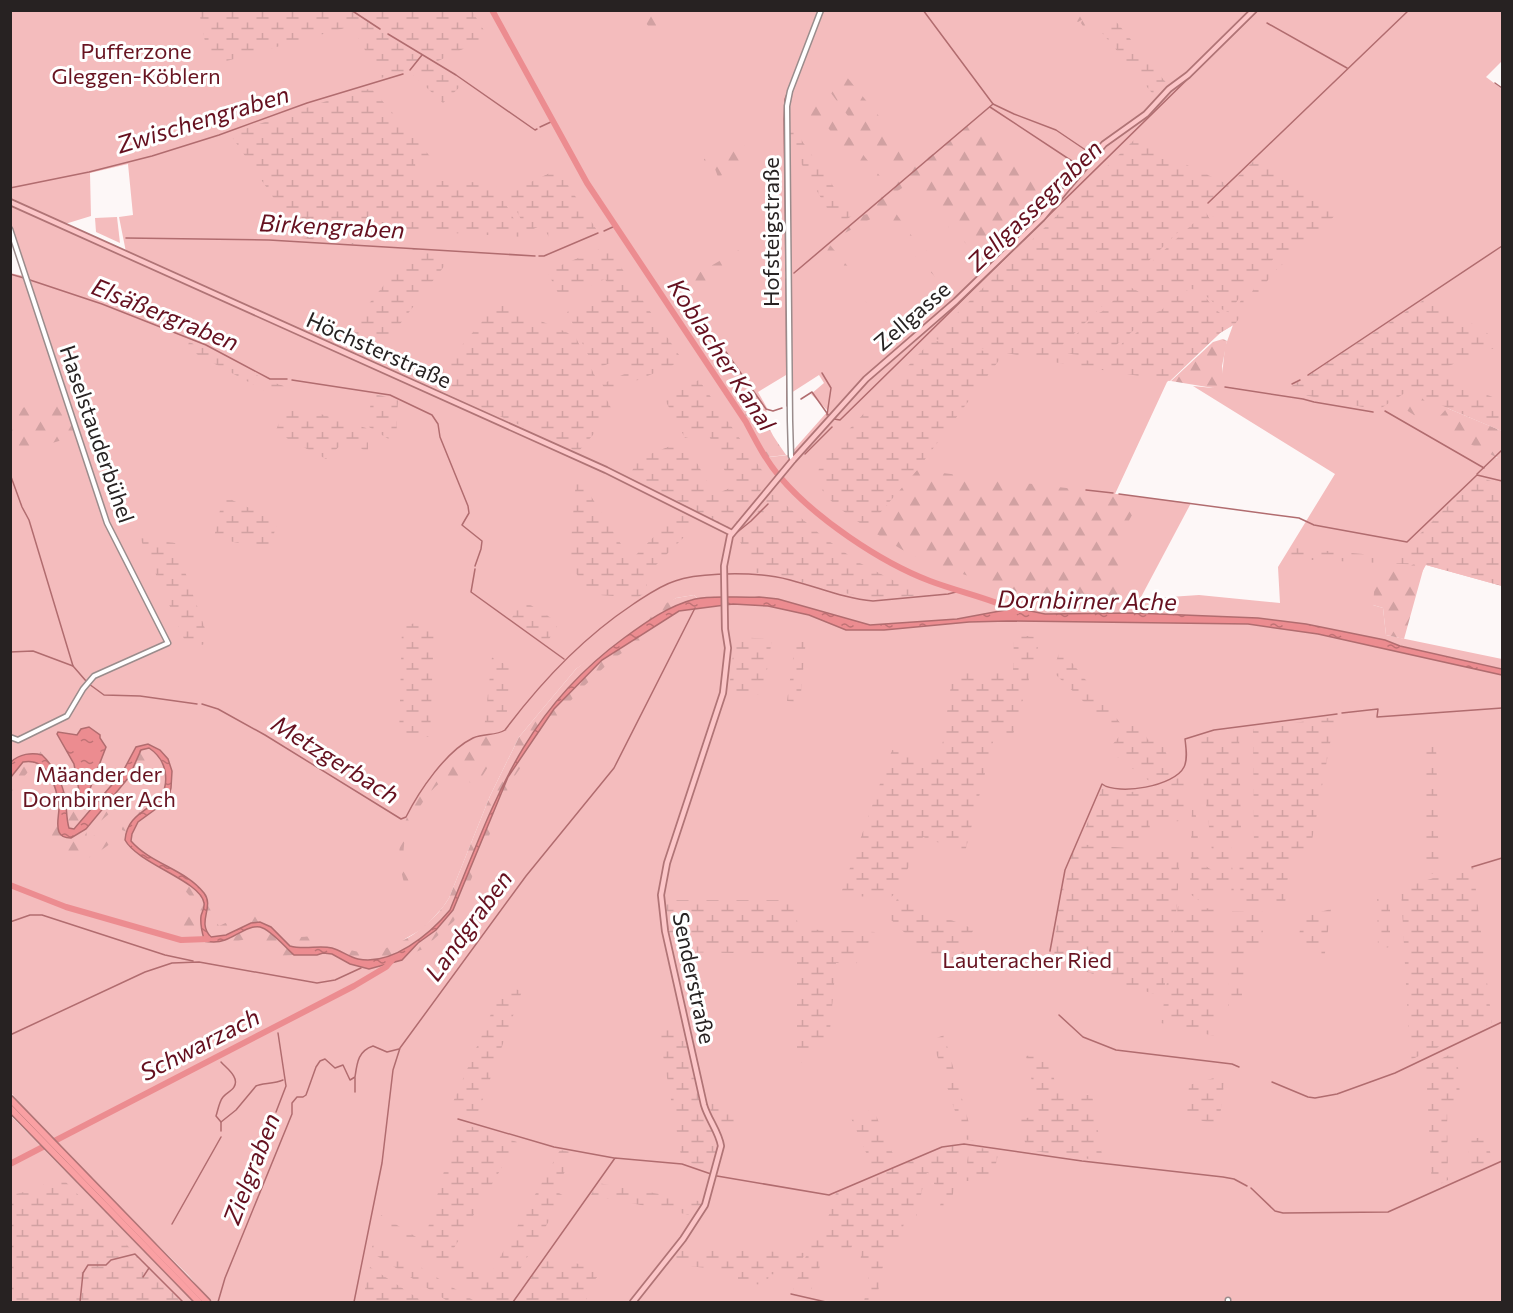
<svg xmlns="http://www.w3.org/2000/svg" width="1513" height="1313" font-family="Commissioner,sans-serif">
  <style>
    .green { fill: #f4bcbd; fill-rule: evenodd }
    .forest { fill: url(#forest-firs) }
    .wetland { fill: url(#wetland-marsh); fill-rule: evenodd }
    .water { fill: url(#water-ripples); stroke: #b16c6f; stroke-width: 1.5 }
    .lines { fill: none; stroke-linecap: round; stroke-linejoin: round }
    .stream { stroke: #b16c6f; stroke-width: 1.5 }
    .river { stroke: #ec8c90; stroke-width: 6 }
    .minor-casing { stroke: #9a8c8c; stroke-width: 7 }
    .major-casing { stroke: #b07476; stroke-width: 8 }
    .highway-casing { stroke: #b07476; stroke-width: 9 }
    .minor { stroke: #fff; stroke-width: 4 }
    .major { stroke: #fcc6c8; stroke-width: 4.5 }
    .highway { stroke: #faa0a3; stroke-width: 6 }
    .labels { text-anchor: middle; stroke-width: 6; stroke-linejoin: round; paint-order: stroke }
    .park-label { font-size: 22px; fill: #681421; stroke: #fff }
    .street-label { font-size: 22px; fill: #272222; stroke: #fff }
    .water-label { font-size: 24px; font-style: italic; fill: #65101f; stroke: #fff }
  </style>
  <defs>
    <pattern id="forest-firs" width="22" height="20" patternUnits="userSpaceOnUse" patternTransform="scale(1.5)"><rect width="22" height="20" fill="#f4bcbd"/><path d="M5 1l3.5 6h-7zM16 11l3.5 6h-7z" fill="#d1a1a2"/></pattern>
    <pattern id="wetland-marsh" width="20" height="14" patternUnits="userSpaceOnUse" patternTransform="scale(1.5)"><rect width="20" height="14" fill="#f4bcbd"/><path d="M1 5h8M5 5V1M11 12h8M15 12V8" fill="none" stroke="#d1a1a2"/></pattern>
    <pattern id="water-ripples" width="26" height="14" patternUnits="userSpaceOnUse" patternTransform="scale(1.5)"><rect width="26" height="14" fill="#ec8c90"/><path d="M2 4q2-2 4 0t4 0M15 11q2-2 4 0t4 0" fill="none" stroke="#bf7275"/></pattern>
  </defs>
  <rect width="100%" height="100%" fill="#fdf7f7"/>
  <g class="green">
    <path d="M11 11H1502V61L1486 77 1502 89V431L1447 408 1497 458 1502 452V586L1426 565 1422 572H1414L1373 605 1383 608 1386 635 1502 659V669L1400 646 1384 640 1306 624 1258 618 1045 614 1016 608 1012 613 1257 621 1502 672V1302H211L188 1275 56 1144 11 1093 10 273 24 276 11 227V203L712 521 590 460 126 252 119 217 133 215 128 164 90 173 91 216 65 224 11 199ZM1233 325 1225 347 1222 376 1213 388 1193 386 1335 474 1278 567 1280 603 1199 595 1140 599 1191 503 1115 494 1167 382 1220 333ZM791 372V393L819 375 824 383 811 394 828 411 789 455 769 457 740 410 767 408 758 392ZM694 595 697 598H731V605L685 609 669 616 577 684 508 777 442 923 403 940 424 928 443 907 449 898 490 796 519 737 576 669 676 598Z"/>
    <polygon points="117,217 120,243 96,232 95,218"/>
    <polygon points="10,1115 184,1292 194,1302 11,1302"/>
  </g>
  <g class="forest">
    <polygon points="642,10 683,10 683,11 650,29 639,12"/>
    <polygon points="1069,11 1092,11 1100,24 1088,34 1081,23 1083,19 1078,22 1066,14"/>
    <path d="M846 76 919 165 969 125 1064 192 991 267 905 186 886 199 911 235 960 285 952 294 876 216 834 239 832 229 849 227 856 216 868 214 867 202 873 192 878 193 819 116 798 119C798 105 805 101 817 96L883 180 891 174 828 89Z"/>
    <polygon points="743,142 750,155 750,163 718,177 714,166 705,165 704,159"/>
    <polygon points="758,239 761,249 686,292 681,283"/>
    <polygon points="830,245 874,298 867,303 824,249"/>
    <polygon points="1223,339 1227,341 1222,366 1224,384 1213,388 1171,381 1213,342"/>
    <polygon points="1410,394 1422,398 1431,408 1430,421 1414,415 1400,406 1392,411 1389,407"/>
    <polygon points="64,396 76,436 11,455 11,411"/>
    <path d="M767 408C763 426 777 441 786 455L768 457 739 409Z"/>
    <polygon points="1447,408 1502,431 1502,452 1498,458 1432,425"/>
    <polygon points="917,470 1142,497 1111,553 1135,564 1118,579 1128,586 1144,586 1135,599 1068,601 1027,595 944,568 909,554 867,528"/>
    <polygon points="1445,537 1425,563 1404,639 1386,635 1383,608 1373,605 1376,568 1413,572 1411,566"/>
    <path d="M694 595 697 598C664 609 649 620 622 640 523 712 494 802 450 910 430 933 391 966 358 959 349 957 340 950 332 948 319 945 304 950 290 946L271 927 260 922 241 928 226 935 211 937C202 927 206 917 208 904L187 880 188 874 206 884 213 891 214 909 212 915 219 926C242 916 246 911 270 921 277 924 281 933 288 936 298 940 310 934 320 937 330 940 339 947 350 950 386 960 432 927 449 898L490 796 519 737 576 669 648 613 676 598Z"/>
    <polygon points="674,614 674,618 613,659 581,689 553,721 512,780 454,921 423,949 406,956 418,943 436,930 453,910 508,777 554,709 602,660"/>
    <path d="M505 730 510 732 476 786C468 781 459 776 450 778 431 781 406 826 404 845 402 863 407 878 414 895L409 897C389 846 402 816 434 775 444 763 453 749 466 742 473 738 480 735 488 733 495 732 499 734 505 730Z"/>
    <path d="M31 746C65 751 61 782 72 807 74 811 78 814 82 818L74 829 69 828 63 792 46 758C36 750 25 755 14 758L19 750Z"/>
    <path d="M149 748C157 754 163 761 165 771 171 805 139 805 127 832L122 830V824L158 784 161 769 156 763 149 759C132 766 130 791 119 804 115 810 106 816 101 821L93 819 129 777 141 750Z"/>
    <path d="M33 761C57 770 54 799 60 819 61 826 64 832 66 838L75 837 86 829 87 838C97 834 104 833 111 843 97 854 83 863 65 863V852L57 849C53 839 49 828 48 817 46 801 50 784 37 772H28L22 779 11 802V777L23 762Z"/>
    <path d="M185 882 201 897 204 903 200 919 204 939 203 941 218 942 236 936 244 929H253L258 926 267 930 294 955 280 956 260 936C228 942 210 953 177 944L186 917 192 916 195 902 181 886V884Z"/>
  </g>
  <g class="wetland">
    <polygon points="199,11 472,11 488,37 436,62 465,82 443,103 410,72 380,78 352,26 223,62 218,56 208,57"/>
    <polygon points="1114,19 1168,85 1157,99 1099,29"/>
    <polygon points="372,89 434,161 415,162 416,180 494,183 524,237 364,228 377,247 301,238 230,134 359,90"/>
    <polygon points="789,122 853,215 837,226 789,142"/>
    <path d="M1134 140 1229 185 1256 159 1340 211 1274 272 1235 324 1220 333 1170 381 1047 361 935 339 934 336 945 325ZM1208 203 1211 216 1226 217 1237 227 1253 232 1262 242 1274 247 1278 255 1273 267 1262 274 1252 292 1241 300 1236 310 1233 307C1240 296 1248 287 1256 276 1261 268 1272 266 1274 256L1272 251 1258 244 1249 235 1235 232 1223 222 1211 221 1204 209 1198 219 1134 278H1132L1138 286 1164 298 1191 289 1199 290 1221 309 1233 314C1214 321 1210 292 1194 292 1185 292 1174 298 1166 301V305C1161 313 1155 311 1147 316 1142 320 1141 327 1137 332 1133 337 1129 336 1125 340 1117 348 1119 358 1110 363L1101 361 1096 364 1095 362C1081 359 1069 358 1055 353L1047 360Z"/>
    <polygon points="558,169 598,232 584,237 577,226 549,237 542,225 527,232 508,193"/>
    <polygon points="607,246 683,361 607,393 602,384 629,372 623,358 595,369 567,312 612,291 605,279 561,299 547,271"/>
    <polygon points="413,249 455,252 374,358 338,342"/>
    <path d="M1128 286 1149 297 1158 299 1161 305 1154 310H1146L1143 313 1134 330 1115 346 1112 356C1111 357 1109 359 1108 359 1104 359 1066 354 1060 351L1095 315 1103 311Z"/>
    <polygon points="1430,296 1502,343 1502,345 1433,372 1502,401 1502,431 1408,391 1378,410 1284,391"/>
    <polygon points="498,302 575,336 613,412 578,452 430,384"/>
    <path d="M932 340 1003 355 917 470 867 528C840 508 799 488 828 452Z"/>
    <polygon points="189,342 213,352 266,380 287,387 284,401 187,349"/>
    <path d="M699 380 766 476C766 487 739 526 728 528L630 475 638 459 685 440 714 495 732 487 707 431 685 438 663 396Z"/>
    <polygon points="371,393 398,400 396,442 395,443 369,427"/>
    <polygon points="288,404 366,428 368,432 368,452 345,441 326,459 275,432"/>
    <polygon points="1477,477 1502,484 1502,586 1426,565 1290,559 1290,554 1294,548 1397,557"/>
    <polygon points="576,481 582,482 631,560 680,510 701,520 645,576 648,591 632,601 628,597 599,595 583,584 569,562"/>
    <polygon points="772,493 822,536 858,562 921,595 873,600 764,573 755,573 735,531 749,523"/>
    <polygon points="223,496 278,521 269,549 214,538"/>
    <polygon points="140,538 175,543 210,643 188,648"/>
    <polygon points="521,599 559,623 546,644 511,620"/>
    <polygon points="418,622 424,622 434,628 430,737 399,737 402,627"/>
    <polygon points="1014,635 1041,637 1012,738 995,734 965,852 923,837 896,893 891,897 840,896 892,750 940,760 953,672 1013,673"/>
    <polygon points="735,637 772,639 763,695 729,690"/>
    <polygon points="796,637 806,639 800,703 787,701"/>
    <polygon points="1061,649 1121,724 1116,733 1052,671"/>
    <polygon points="492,657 510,667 506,725 484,730"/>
    <polygon points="1136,716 1148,740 1158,733 1174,773 1152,783 1108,750"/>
    <polygon points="1335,717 1309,856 1290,856 1285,904 1241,903 1239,854 1254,849 1253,729"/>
    <polygon points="1239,731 1241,831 1231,845 1234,896 1217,891 1198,739"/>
    <polygon points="1425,743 1436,743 1439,872 1425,875"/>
    <path d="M1184 775V821L1150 822 1149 838H1081L1103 787C1122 801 1165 785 1184 775Z"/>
    <polygon points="1192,803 1195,806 1200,862 1213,871 1214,902 1200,901 1190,894"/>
    <path d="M1076 844 1180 852 1177 906 1163 997 1054 961C1056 922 1059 879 1076 844Z"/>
    <polygon points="1473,866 1492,1023 1410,1060 1401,888"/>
    <polygon points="1390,892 1390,947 1378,949 1377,896"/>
    <polygon points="897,899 974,929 965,945 964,953 941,967 888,917"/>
    <polygon points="668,900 795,900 798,929 875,932 856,964 836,963 829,1041 797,1066 797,954 672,952 664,915 663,902"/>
    <polygon points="1178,906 1215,909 1214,1036 1161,1023"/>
    <polygon points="1331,909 1324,960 1316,954 1311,957 1310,945 1298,942 1302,917"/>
    <polygon points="1232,911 1265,912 1260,957 1245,956 1241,1006 1228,1006"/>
    <polygon points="503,986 522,991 476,1118 450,1109"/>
    <polygon points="658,1027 688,1035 705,1116 719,1144 713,1169 682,1161"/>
    <polygon points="944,1035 974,1141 964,1139 932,1040"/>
    <polygon points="1457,1051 1460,1097 1447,1105 1448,1180 1432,1188 1426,1066"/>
    <polygon points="1048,1053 1057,1091 1073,1090 1074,1095 1092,1095 1103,1161 1027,1150 1019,1119 1040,1116 1026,1056"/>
    <polygon points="1225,1075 1219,1125 1187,1117 1189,1085"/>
    <polygon points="708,1100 737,1119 722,1134 712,1116"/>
    <polygon points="873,1109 897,1163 875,1173 851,1118"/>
    <polygon points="458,1122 517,1142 451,1253 489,1277 560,1150 576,1153 554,1190 564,1196 507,1291 519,1296 546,1256 616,1273 610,1279 598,1276 586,1290 590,1292 585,1302 500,1302 380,1225 381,1215 424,1242"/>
    <polygon points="1487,1137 1492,1161 1470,1171 1468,1139"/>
    <polygon points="954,1145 962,1145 950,1210 939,1211 943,1192 940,1187 934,1184 935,1175 927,1173 925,1176 916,1219 905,1218 900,1242 888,1240 876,1302 864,1302 870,1269 860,1263 862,1248 853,1243 848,1257 843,1250 841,1254 829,1242 810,1293 801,1291 799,1295 792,1293 815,1232 823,1233 836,1193 942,1148"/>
    <polygon points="969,1147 999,1150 992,1181 976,1179 975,1181 965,1181"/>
    <polygon points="58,1174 182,1302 11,1302 11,1195 37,1189"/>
    <polygon points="598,1183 704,1202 695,1216 591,1195"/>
    <polygon points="374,1238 476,1302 449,1302 371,1252"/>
    <polygon points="681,1248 805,1253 795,1276 769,1274 767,1285 738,1283 738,1271 667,1264"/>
    <polygon points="370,1267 419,1299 418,1302 362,1302"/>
  </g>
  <g class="water">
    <path d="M759 597 778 599 870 625 957 619 1016 608 1045 614 1134 613 1258 618 1306 624 1385 640 1400 646 1502 669V675L1318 634 1248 624 1008 621 969 622 884 630H846L809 615 768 606 733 604 679 611 602 660 554 709 508 777 453 910 436 930 418 943 402 960 369 969 350 964 332 954 323 953 317 955H294C286 948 270 929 260 927 248 925 237 936 225 940 217 943 210 942 202 941L204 939C202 932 200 924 201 916 202 912 205 907 204 903 201 881 138 864 125 840 128 803 172 812 165 771 163 761 158 754 149 748L141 750 129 777 86 829 71 838C66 838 61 837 59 832 56 825 59 815 59 808 57 787 48 757 23 762L11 777V762C19 754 32 752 42 755 53 765 63 784 65 798 67 808 66 818 69 828L74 829 122 773 136 747 148 744 160 750 168 759 172 771 171 788 169 796 164 803 138 822 132 834 131 841C151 864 185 869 204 893 215 907 196 922 211 937L226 935 251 923 260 922 271 927 290 946C304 950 319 945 332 948 340 950 349 957 358 959 392 966 430 934 450 910 495 800 523 712 624 638 646 622 668 606 695 599 711 595 741 598 759 597Z"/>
    <polygon points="89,727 100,735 100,738 106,747 88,794 81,801 74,764 57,734 58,732 77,735 81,729"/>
  </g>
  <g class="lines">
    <g class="stream">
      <polyline points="351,10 380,29"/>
      <polyline points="923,10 993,104 1014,114 1056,130 1093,155"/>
      <polyline points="1267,23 1347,68"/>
      <polyline points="388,34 456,75 535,130 537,129"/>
      <polyline points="410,70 422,55"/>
      <polyline points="1495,83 1502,88"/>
      <polyline points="990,107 1081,167"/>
      <polyline points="540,127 553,121"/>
      <polyline points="10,188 89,172 152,156 219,135 307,103 403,74"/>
      <polyline points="1208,203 1409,10"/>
      <polyline points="604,231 615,226"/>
      <polyline points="126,238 269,240 535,256"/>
      <polyline points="539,256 544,256 598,233"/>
      <polyline points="786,271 784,119 785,99 798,66"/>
      <polyline points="794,273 993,104"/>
      <polyline points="10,274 24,278"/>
      <polyline points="786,279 787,406"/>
      <polyline points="30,280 102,304 206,345 270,379 287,379"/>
      <polyline points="726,352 766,409 773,411 782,408"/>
      <polyline points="822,373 831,388 827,415"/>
      <polyline points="1308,375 1502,246"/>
      <polyline points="292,380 390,395 432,415 438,424 440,437 468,506 469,513 462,525 482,541 481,549 475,566"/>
      <polyline points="1292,384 1300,380"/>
      <polyline points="1225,387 1303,399 1314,402 1373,412"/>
      <polyline points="801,399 812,392 829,416"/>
      <polyline points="1385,411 1484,468"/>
      <polyline points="834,419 840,420 1258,10"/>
      <polyline points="805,454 832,427"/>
      <polyline points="10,474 22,507 29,520 73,666 86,681"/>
      <polyline points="1477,474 1502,450"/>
      <polyline points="1086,490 1113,493"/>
      <polyline points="1119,494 1299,518 1314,525 1407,542 1477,475 1502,481"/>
      <polyline points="735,534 751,521 768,504"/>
      <polyline points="475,569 471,592 564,659"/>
      <polyline points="10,652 33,651 73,666"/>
      <polyline points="89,684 104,695 140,696 197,704"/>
      <path d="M202 704 218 709 265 735 401 819 406 817C419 791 446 751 473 738 484 733 496 736 505 730 541 682 581 639 632 605 646 596 659 586 675 581 697 573 739 573 762 575 800 578 835 598 873 601L948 594 960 591"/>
      <polyline points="1342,713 1378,709 1377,717 1502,708"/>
      <polyline points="1472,867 1502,858"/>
      <polyline points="10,922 30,915 42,915 165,955 193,961"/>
      <path d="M1050 951 1065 870 1102 784C1118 796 1175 786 1184 767 1188 759 1186 748 1185 739L1214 730 1337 714"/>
      <polyline points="1059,1015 1083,1037 1116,1050 1232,1064 1239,1067"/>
      <polyline points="278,1025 278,1027"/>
      <polyline points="10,1035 145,972 172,963 199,962 317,983 335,980 361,968"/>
      <polyline points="216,1057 217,1058"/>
      <path d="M221 1062C226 1068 240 1077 234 1087 232 1091 226 1093 223 1097 219 1102 218 1110 216 1116L221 1122V1131"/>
      <polyline points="1272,1082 1308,1097 1315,1098 1337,1094 1395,1073 1502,1022"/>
      <polyline points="355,1092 355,1078"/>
      <polyline points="276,1112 286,1086 278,1033"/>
      <polyline points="458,1119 554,1147 614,1158"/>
      <path d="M221 1122 236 1110 256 1086C261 1083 274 1084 283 1080"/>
      <polyline points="717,1176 829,1195 942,1147 964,1144 1082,1161 1223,1177 1234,1179 1247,1186"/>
      <polyline points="1251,1188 1275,1211 1283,1213 1388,1212 1502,1161"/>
      <polyline points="172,1224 221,1137"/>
      <polyline points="143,1277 149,1268"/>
      <polyline points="791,1294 826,1302"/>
      <polyline points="80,1302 83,1273 88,1265 106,1265 111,1260 135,1254 183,1302"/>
      <path d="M218 1302 225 1278 292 1114V1103L297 1097H303L306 1095 316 1067 320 1061 325 1059 335 1068 343 1065 350 1080 355 1077C357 1063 358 1051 373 1046L387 1052 399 1049"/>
      <polyline points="354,1302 382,1163 393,1070 400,1048 526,876 614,768 695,608"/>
      <polyline points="513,1302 615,1158 682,1164 711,1174"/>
    </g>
    <g class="river">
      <path d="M492 10 587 183 746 422C756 441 766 461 780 477 815 518 880 562 930 581 959 592 989 598 1017 611"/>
      <polyline points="10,885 66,907 181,940 208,939"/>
      <polyline points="10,1164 354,986 386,967 392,960"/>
    </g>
    <g class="minor-casing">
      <g id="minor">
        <polyline points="10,229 107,523 168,643 94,676 83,689 67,716 18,740 10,737"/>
        <polyline points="793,460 791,456 790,421 787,106 790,91 821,10"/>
        <polyline points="1228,1302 1228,1300"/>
      </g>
    </g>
    <g class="major-casing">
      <g id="major">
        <polyline points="10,202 606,470 732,533"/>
        <path d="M633 1302 683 1239 705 1205 721 1146C719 1132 708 1119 704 1105L665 931 661 895 667 863 723 693 728 648 725 629 724 566 730 536 793 460 866 379 956 301 1042 218 1104 144 1146 114 1169 89 1188 75 1254 10"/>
      </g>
    </g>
    <g class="highway-casing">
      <g id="highway">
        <polyline points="10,1099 207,1302"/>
        <polyline points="10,1108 199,1302"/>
      </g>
    </g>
    <use href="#minor" class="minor"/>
    <use href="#major" class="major"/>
    <use href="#highway" class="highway"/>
  </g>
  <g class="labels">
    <g class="park-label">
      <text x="136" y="59">Pufferzone<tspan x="136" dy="25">Gleggen-Köblern</tspan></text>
      <text x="99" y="782">Mäander der<tspan x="99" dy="25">Dornbirner Ach</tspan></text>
      <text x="1027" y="968">Lauteracher Ried</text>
    </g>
    <g class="street-label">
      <text transform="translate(771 232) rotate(-90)" y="8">Hofsteigstraße</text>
      <text transform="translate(912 316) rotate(-41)" y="8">Zellgasse</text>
      <text transform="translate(379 350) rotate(24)" y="8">Höchsterstraße</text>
      <text transform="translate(97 434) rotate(71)" y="8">Haselstauderbühel</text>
      <text transform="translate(694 978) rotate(78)" y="8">Senderstraße</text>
    </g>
    <g class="water-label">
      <text transform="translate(203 120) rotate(-17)" y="8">Zwischengraben</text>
      <text transform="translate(1035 206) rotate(-44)" y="8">Zellgassegraben</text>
      <text transform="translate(332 227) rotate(3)" y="8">Birkengraben</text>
      <text transform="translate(165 315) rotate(22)" y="8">Elsäßergraben</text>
      <text transform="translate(721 355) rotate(57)" y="8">Koblacher Kanal</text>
      <text transform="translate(1087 601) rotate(1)" y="8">Dornbirner Ache</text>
      <text transform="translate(335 760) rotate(32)" y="8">Metzgerbach</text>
      <text transform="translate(469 926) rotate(-54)" y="8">Landgraben</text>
      <text transform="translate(200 1045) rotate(-27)" y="8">Schwarzach</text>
      <text transform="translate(252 1169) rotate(-69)" y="8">Zielgraben</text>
    </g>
  </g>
  <rect width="1513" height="1313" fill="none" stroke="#272222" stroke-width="24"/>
</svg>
